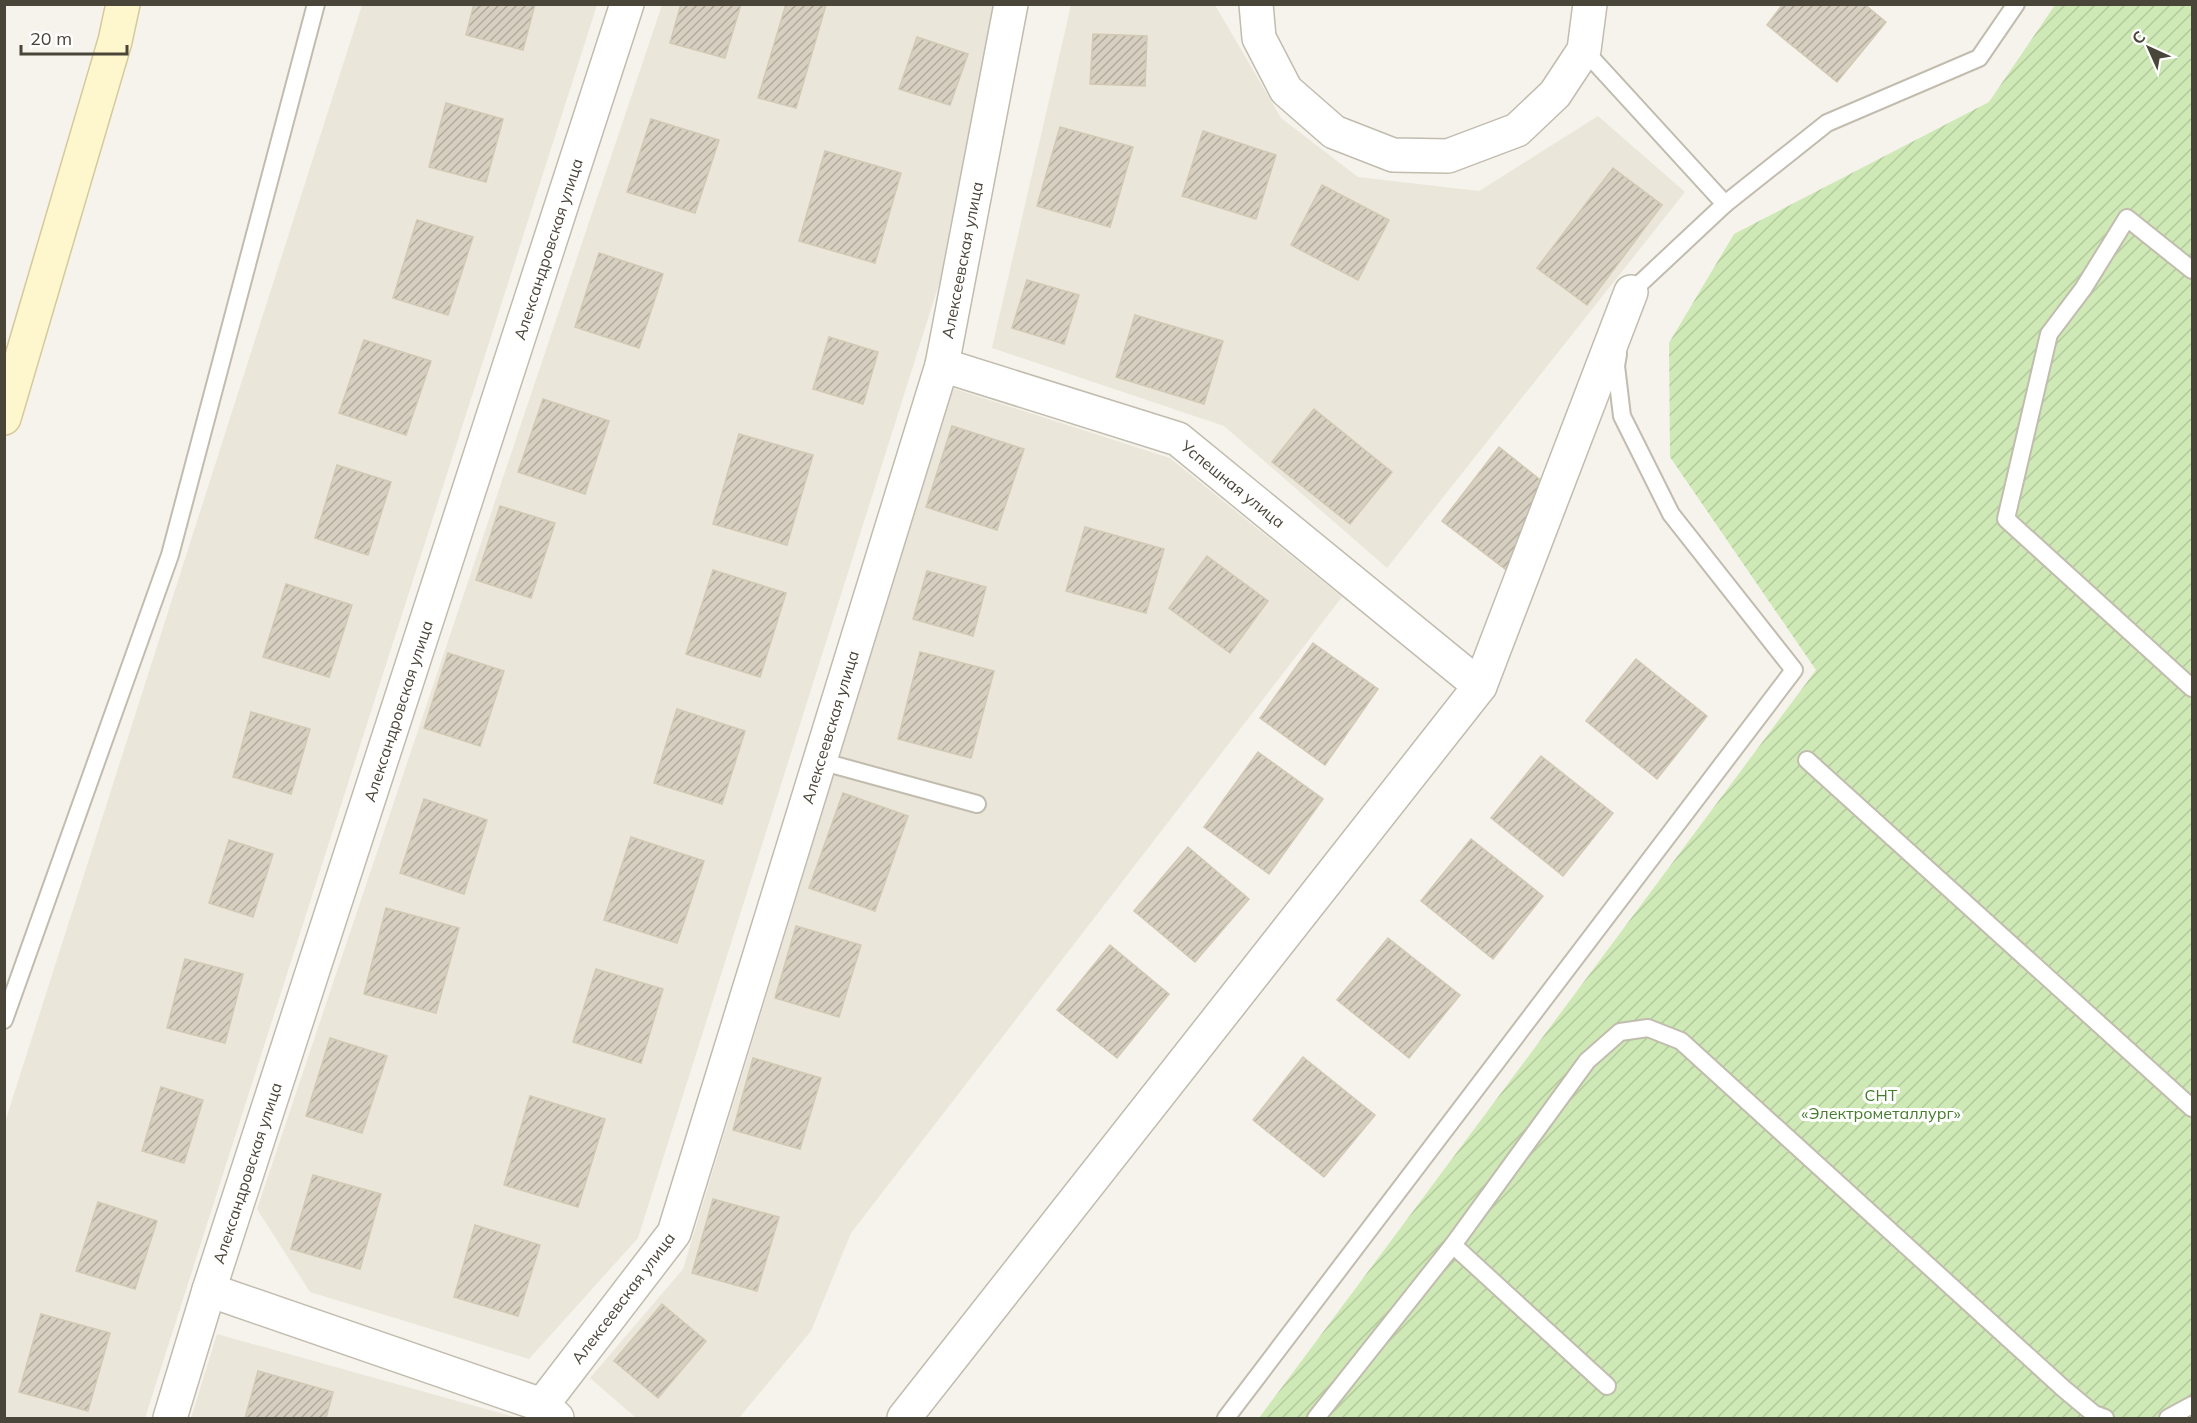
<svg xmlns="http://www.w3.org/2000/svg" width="2197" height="1423" font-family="Mulish,sans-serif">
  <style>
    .residential { fill: #eae6da }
    .garden { fill: url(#garden-furrows) }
    .building { fill: url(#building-hatch); stroke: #d2c9b4; stroke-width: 1.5 }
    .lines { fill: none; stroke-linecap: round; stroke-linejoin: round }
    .lane-casing { stroke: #c1bcae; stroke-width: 20 }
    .street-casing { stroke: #c1bcae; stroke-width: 36 }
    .secondary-casing { stroke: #d5c99b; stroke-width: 36 }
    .lane { stroke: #fff; stroke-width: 16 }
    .street { stroke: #fff; stroke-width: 33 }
    .secondary { stroke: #fef6cd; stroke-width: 33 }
    .labels { text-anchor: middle; stroke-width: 6; stroke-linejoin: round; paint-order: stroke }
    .street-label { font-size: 16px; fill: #4a4539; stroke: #fff }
    .park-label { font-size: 16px; fill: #447d2b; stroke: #fff }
  </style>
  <defs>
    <pattern id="garden-furrows" width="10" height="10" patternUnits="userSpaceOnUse" patternTransform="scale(1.5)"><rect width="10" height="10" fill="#cee9b5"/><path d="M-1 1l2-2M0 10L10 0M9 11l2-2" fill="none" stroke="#b2c99c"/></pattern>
    <pattern id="building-hatch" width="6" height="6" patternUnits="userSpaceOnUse" patternTransform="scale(1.5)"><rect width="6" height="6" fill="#d7d0c1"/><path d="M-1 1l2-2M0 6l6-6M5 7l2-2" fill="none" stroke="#b0ab9e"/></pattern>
  </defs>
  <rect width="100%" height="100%" fill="#f6f3ec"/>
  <g class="residential">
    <polygon points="362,5 597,5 145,1418 5,1418 5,1122"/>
    <polygon points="662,5 1027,5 638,1238 529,1359 310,1292 257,1209"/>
    <polygon points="1071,5 1215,5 1281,118 1358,177 1479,191 1598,116 1685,192 1387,568 1224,426 992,348"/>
    <polygon points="952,388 1170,458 1342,597 851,1233 811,1331 739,1418 636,1418 590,1378 683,1269"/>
    <polygon points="217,1334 518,1418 191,1418"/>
  </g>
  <polygon class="garden" points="2055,5 2192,5 2192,1418 1259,1418 1816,670 1670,457 1669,343 1734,234 1989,102"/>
  <g class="building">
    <polygon points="474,4 535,4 523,50 466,35"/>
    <polygon points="681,4 741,4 725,58 670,43"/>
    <polygon points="786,4 826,5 796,108 758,98"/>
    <polygon points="1783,4 1864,4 1886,22 1837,82 1767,25"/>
    <polygon points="1093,34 1147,36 1145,86 1090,84"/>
    <polygon points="917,37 968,54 950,105 899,89"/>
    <polygon points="446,103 503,119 486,182 429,167"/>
    <polygon points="651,119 719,140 695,213 627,192"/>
    <polygon points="1060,127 1133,147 1110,227 1037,206"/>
    <polygon points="1203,131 1276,155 1256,219 1182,196"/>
    <polygon points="825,151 901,173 875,263 799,241"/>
    <polygon points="1613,168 1662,205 1587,305 1537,268"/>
    <polygon points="1322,185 1389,220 1358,280 1291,245"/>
    <polygon points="417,220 473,237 448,315 393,298"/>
    <polygon points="599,253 663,274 639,348 575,327"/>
    <polygon points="1027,280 1079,295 1064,344 1012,328"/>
    <polygon points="1135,315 1223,341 1204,404 1116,377"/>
    <polygon points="829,337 878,352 863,404 813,389"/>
    <polygon points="364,340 431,361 406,435 339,413"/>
    <polygon points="543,399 609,421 585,494 518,472"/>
    <polygon points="1314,409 1392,472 1350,524 1272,462"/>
    <polygon points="952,426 1024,449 997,530 926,507"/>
    <polygon points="739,434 813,455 787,545 713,524"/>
    <polygon points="1499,447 1562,497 1505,569 1442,521"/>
    <polygon points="337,465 391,482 368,555 315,538"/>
    <polygon points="500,506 555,523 531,598 476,580"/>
    <polygon points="1085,527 1164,549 1146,613 1066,591"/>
    <polygon points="1207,556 1268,601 1230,653 1169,608"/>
    <polygon points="713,570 786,593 760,677 686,654"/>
    <polygon points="927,571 986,587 973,636 913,619"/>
    <polygon points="286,584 352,605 329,677 263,657"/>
    <polygon points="1313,643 1378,689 1325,765 1260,718"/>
    <polygon points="920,652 994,671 971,758 898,739"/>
    <polygon points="448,653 504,671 480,746 424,728"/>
    <polygon points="1636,659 1707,716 1657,779 1586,721"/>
    <polygon points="677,709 745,731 722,804 654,783"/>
    <polygon points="251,712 310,729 291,794 233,777"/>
    <polygon points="1258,752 1323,799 1269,874 1204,827"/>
    <polygon points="1541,756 1613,813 1563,876 1491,818"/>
    <polygon points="843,793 908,816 875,911 809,888"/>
    <polygon points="424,799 487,820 464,894 400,873"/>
    <polygon points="631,837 704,861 677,943 604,920"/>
    <polygon points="1471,839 1543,896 1493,959 1421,901"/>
    <polygon points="229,840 273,854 253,917 209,903"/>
    <polygon points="1188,847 1249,899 1195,962 1134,911"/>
    <polygon points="386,908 459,928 436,1013 364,994"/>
    <polygon points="796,926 861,945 839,1017 775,998"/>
    <polygon points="1388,938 1460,995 1409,1058 1337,1000"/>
    <polygon points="1110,945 1169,994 1117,1058 1057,1010"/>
    <polygon points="185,959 243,974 225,1043 167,1028"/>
    <polygon points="596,969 663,989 641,1063 573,1042"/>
    <polygon points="330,1038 387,1056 362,1133 306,1116"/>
    <polygon points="1303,1057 1375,1115 1324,1177 1253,1120"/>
    <polygon points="753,1058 821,1078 800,1149 733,1130"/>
    <polygon points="161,1087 203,1100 184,1163 142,1151"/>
    <polygon points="530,1096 605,1119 578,1207 504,1185"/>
    <polygon points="313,1175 381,1194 360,1269 291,1249"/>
    <polygon points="713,1199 779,1217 757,1291 692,1273"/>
    <polygon points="98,1202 157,1221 135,1289 76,1271"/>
    <polygon points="475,1225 540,1245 518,1316 454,1297"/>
    <polygon points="662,1304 706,1341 658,1398 614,1361"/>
    <polygon points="41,1314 110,1333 88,1411 19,1392"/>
    <polygon points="258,1371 333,1392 326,1418 245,1418"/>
  </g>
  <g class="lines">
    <g class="lane-casing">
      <g id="lane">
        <polyline points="1584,50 1725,204"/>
        <polyline points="2192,270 2127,218 2083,289 2049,334 2006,519 2192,688"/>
        <polyline points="1630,296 1631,292 1725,204 1827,123 1979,58 2016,4"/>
        <polyline points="1807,760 2192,1108"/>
        <polyline points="820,761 977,804"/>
        <polyline points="4,1020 170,555 316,4"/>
        <polyline points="1453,1245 1607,1386"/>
        <polyline points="1226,1418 1794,670 1671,514 1622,416 1616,366 1618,354"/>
        <polyline points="1316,1418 1453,1245 1587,1061 1620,1032 1648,1028 1681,1041 2064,1389 2094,1414 2105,1418"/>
        <polyline points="2168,1418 2192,1405"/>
      </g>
    </g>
    <g class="street-casing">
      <g id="street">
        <polyline points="1256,4 1259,38 1286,90 1334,132 1393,155 1448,156 1517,130 1555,94 1584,50 1590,4"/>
        <polyline points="942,365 1178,439 1480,686"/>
        <polyline points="209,1290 542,1405 557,1418"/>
        <polyline points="542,1405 674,1233 942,365 1011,4"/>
        <polyline points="170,1418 209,1290 627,4"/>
        <polyline points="904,1418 1480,686 1631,292"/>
      </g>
    </g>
    <g class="secondary-casing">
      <polyline id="secondary" points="4,418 115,41 123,4"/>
    </g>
    <use href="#lane" class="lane"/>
    <use href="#street" class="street"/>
    <use href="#secondary" class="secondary"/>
  </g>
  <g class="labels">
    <g class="street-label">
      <text transform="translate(548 249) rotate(-72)" y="6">Александровская улица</text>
      <text transform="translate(962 260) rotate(-79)" y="6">Алексеевская улица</text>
      <text transform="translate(1233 484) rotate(39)" y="6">Успешная улица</text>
      <text transform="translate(398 711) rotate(-72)" y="6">Александровская улица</text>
      <text transform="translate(830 727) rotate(-73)" y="6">Алексеевская улица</text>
      <text transform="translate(247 1173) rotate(-72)" y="6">Александровская улица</text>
      <text transform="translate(623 1298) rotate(-53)" y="6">Алексеевская улица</text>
    </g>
    <g class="park-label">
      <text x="1881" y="1101">СНТ<tspan x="1881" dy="18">«Электрометаллург»</tspan></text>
    </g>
  </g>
  <rect width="2197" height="1423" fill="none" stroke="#4a4539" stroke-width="12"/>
  <g transform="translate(2149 48) rotate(315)" stroke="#ffffff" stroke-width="4.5" paint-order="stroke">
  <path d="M0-4.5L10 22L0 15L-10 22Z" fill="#4a4539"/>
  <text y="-9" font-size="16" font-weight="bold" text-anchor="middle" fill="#4a4539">С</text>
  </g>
  <path d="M21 45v9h106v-9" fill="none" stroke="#4a4539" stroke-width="3"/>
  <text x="30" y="45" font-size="18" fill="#4a4539" stroke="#ffffff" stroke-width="4.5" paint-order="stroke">20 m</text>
</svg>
